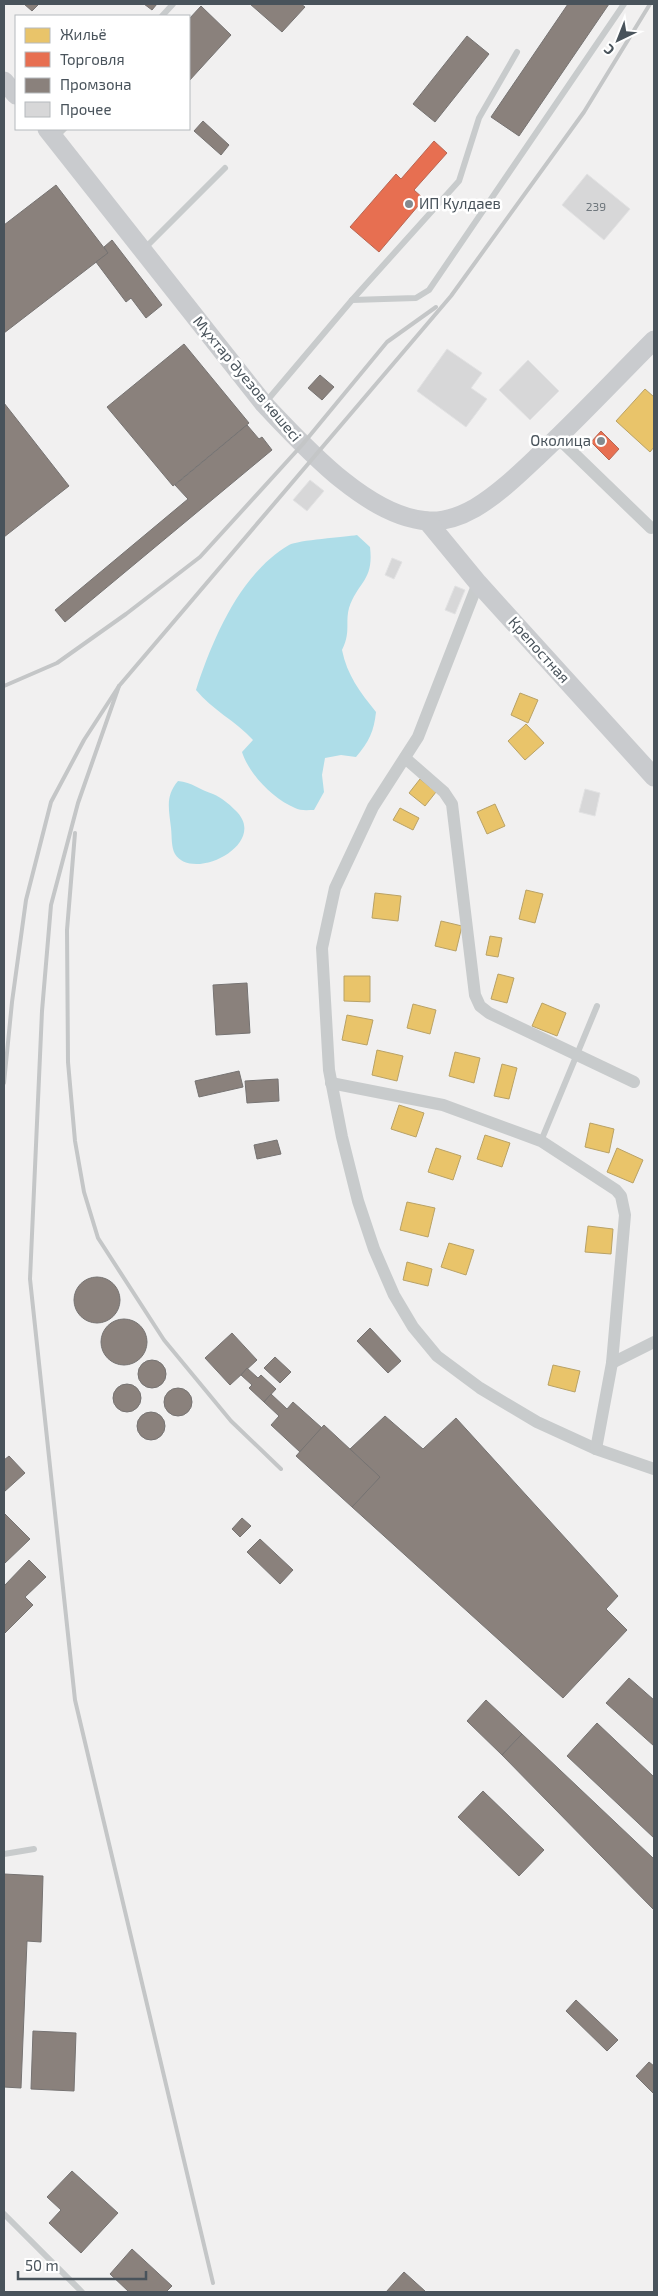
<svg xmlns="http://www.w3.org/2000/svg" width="658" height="2296" font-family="'Exo 2',sans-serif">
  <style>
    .water { fill: #aedde8 }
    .homes { fill: #e9c46a; stroke: #b9a266 }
    .shops { fill: #e76f51; stroke: #b86754 }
    .industry { fill: #8a817c; stroke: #767372 }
    .building { fill: #d7d7d8; stroke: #e2e2e3 }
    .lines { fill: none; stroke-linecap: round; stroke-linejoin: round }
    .lane { stroke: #c8cbcc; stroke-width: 6 }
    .street { stroke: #c8cbcc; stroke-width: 12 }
    .secondary { stroke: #c9cbce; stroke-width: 19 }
    .rail { stroke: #c4c6c7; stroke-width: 4 }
    .poi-dot { fill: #848a8f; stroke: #fff; stroke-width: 2 }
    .labels { text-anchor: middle; stroke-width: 5; stroke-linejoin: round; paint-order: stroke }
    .number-label { font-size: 12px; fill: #6e767c }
    .poi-label { font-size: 15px; fill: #49535b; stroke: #fff; text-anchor: start }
    .street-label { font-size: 15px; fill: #49535b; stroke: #fff }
  </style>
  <rect width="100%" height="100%" fill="#f1f0f0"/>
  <g class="water">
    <path d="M357 535 370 547C374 581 358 581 349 608 345 623 351 632 342 650 347 675 360 692 376 712 374 731 369 742 356 757L341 755 325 758 322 775 324 792 314 810C308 810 300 811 295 808 273 799 249 774 242 752L253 740C236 721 212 710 196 690 213 638 240 574 289 545 298 540 345 537 357 535Z"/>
    <path d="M178 781C192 782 200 790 213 794 222 798 228 803 235 810 271 843 193 883 175 854 171 847 172 836 171 828 169 809 165 796 178 781Z"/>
  </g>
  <g class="homes">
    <polygon points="645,389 654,397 654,447 650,452 616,421"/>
    <polygon points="520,693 538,700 528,723 511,715"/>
    <polygon points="526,724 544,743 525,760 508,741"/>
    <polygon points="420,779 436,792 425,806 409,793"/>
    <polygon points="495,804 505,826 487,834 477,812"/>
    <polygon points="400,808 419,818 413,830 393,820"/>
    <polygon points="526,890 543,894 535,923 519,919"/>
    <polygon points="375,893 401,896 398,921 372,918"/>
    <polygon points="441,921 462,926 456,951 435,946"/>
    <polygon points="490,936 502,938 498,957 486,955"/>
    <polygon points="498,974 514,978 507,1003 491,999"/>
    <polygon points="344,976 370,976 370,1002 344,1001"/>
    <polygon points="542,1003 566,1013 557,1036 532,1026"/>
    <polygon points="413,1004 436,1010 430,1034 407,1028"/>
    <polygon points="347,1015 373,1020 367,1045 342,1040"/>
    <polygon points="377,1050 403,1056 397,1081 372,1075"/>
    <polygon points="455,1052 480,1058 474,1083 449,1076"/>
    <polygon points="502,1064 517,1068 509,1099 494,1096"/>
    <polygon points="399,1105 424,1113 416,1137 391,1129"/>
    <polygon points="590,1123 614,1129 609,1153 585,1147"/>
    <polygon points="485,1135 510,1143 502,1167 477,1159"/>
    <polygon points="436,1148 461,1156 453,1180 428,1172"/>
    <polygon points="617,1148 643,1160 633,1183 607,1172"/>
    <polygon points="407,1202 435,1208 428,1237 400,1230"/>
    <polygon points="588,1226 613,1229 611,1254 585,1252"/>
    <polygon points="449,1243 474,1250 466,1275 441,1267"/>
    <polygon points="407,1262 432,1269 428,1286 403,1280"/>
    <polygon points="553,1365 580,1371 575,1392 548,1385"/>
  </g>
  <g class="shops">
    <polygon points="434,141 447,153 414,190 424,199 379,252 350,227 396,174 401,179"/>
    <polygon points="601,431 619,449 609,460 591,442"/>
  </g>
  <g class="industry">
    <polygon points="24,4 39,4 32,11"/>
    <polygon points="144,4 157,4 152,10"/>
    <polygon points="250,4 301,4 305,7 282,32"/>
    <polygon points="568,4 609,4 519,136 491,117"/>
    <polygon points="201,6 231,35 189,81 189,19"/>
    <polygon points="467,36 489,54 435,122 413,104"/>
    <polygon points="203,121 229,145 221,155 194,131"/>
    <polygon points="56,185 108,253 4,333 4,225"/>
    <polygon points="112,240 162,305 146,318 131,298 126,302 96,262 108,253 104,247"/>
    <polygon points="184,344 249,423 173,486 107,407"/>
    <polygon points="320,375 334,387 322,400 308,388"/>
    <polygon points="4,403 69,486 4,537"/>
    <polygon points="247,425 259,439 262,437 272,450 65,622 55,610 188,499 175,485"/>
    <polygon points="247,983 250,1033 216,1035 213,985"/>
    <polygon points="239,1071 243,1087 199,1097 195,1081"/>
    <polygon points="278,1079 279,1101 247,1103 245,1081"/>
    <polygon points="277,1140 281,1154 257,1159 254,1145"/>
    <circle cx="97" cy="1300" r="23"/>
    <circle cx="124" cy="1342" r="23"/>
    <polygon points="370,1328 401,1361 388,1373 357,1341"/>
    <polygon points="232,1333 257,1360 230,1385 205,1358"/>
    <polygon points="275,1357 291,1372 280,1383 264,1368"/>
    <circle cx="152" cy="1374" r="14"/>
    <polygon points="247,1368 258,1378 261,1375 276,1389 264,1402 249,1388 252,1385 241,1375"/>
    <circle cx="127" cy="1398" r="14"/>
    <circle cx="178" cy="1402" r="14"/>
    <polygon points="271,1394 287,1409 293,1402 322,1428 300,1452 271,1425 279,1416 264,1402"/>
    <circle cx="151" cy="1426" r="14"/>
    <polygon points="385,1416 423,1449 456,1418 618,1596 606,1609 627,1630 563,1698 352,1507 380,1477 350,1449"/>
    <polygon points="324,1425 380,1477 352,1507 296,1456"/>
    <polygon points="9,1456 25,1473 4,1492 4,1460"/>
    <polygon points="5,1514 30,1539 4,1564 4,1516"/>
    <polygon points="242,1518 251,1526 240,1537 232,1529"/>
    <polygon points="260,1539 293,1570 280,1584 247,1552"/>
    <polygon points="29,1560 46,1577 25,1597 33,1605 4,1634 4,1586"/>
    <polygon points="629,1678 654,1700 654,1746 606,1703"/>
    <polygon points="486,1700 522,1734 502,1755 467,1721"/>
    <polygon points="597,1723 654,1777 654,1838 567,1756"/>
    <polygon points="522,1734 654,1859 654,1910 502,1755"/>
    <polygon points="483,1791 544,1850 519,1876 458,1817"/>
    <polygon points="4,1874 43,1876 41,1942 27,1941 21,2088 4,2087"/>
    <polygon points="576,2000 618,2040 607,2051 566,2011"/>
    <polygon points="33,2031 76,2033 74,2091 31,2089"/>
    <polygon points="649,2062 654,2066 654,2094 636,2076"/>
    <polygon points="72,2171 118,2213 81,2253 49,2223 61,2210 47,2197"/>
    <polygon points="132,2249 172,2286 166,2292 129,2292 110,2274"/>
    <polygon points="404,2272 425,2291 423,2292 386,2292"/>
  </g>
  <g class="building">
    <polygon points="587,174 630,209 604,240 562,205"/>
    <polygon points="447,349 482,373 471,388 487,399 466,427 417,391"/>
    <polygon points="528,360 559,391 530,420 499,390"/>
    <polygon points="310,480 324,491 307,511 293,500"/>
    <polygon points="392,558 402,562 394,579 385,575"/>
    <polygon points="455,586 465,590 455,614 445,610"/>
    <polygon points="585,789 600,793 595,816 579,812"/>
  </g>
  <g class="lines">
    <g class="lane">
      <polyline points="162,16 173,4"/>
      <polyline points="56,137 64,129"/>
      <polyline points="144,249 225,168"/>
      <polyline points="352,300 459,181 479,118 517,52"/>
      <polyline points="265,403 352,300 416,298 429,290 624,4"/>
      <polyline points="541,1141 597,1006"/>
      <polyline points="4,1854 34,1849"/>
      <polyline points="4,2214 82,2292"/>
    </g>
    <g class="street">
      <polyline points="558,438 651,528"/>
      <polyline points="478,583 418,737 373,807 335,888 322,948 329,1070 342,1137 358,1201 374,1249 394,1295 413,1327 437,1356 480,1388 537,1422 596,1449 654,1469"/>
      <polyline points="405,758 444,792 452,804 475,995 480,1006 489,1013 634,1082"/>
      <polyline points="331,1083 443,1105 541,1141 616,1190 621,1196 625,1215 612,1363 596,1449"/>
      <polyline points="612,1363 654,1342"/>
    </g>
    <g class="secondary">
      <polyline points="4,81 16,95"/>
      <path d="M47 129 264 404C303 445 367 517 428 521 444 522 461 516 475 508 497 495 517 476 536 458 577 420 615 379 654 340"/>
      <polyline points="427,521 478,583 654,777"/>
    </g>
    <g class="rail">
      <polyline points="4,686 57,663 126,614 200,557 302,445 387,342 436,307"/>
      <polyline points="119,686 78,803 51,905 42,1011 30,1279 75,1700 213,2283"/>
      <polyline points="75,833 67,930 68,1062 75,1141 84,1192 98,1238 164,1340 231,1421 281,1469"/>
      <polyline points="4,1083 12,1002 26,900 51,802 84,740 119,686 451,296 584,112 650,4"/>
    </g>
  </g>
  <g class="poi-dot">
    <circle cx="409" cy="204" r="5"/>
    <circle cx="601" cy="441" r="5"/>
  </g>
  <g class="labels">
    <g class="number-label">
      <text x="596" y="211">239</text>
    </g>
    <g class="poi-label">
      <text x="419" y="209">ИП Кулдаев</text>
      <text x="591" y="446" text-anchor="end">Околица</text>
    </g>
    <g class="street-label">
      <text transform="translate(247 379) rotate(50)" y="5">Мұхтар Әуезов көшесі</text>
      <text transform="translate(539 650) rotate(48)" y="5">Крепостная</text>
    </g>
  </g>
  <rect width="658" height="2296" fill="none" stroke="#49535b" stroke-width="10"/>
  <rect x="15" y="15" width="175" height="115" fill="#ffffff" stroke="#b6babd"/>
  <rect x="25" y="28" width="25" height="15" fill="#e9c46a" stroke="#b6babd"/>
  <text x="60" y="40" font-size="15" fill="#49535b">Жильё</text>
  <rect x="25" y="52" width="25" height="15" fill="#e76f51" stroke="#b6babd"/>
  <text x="60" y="65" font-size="15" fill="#49535b">Торговля</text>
  <rect x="25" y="78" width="25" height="15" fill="#8a817c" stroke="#b6babd"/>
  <text x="60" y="90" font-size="15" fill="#49535b">Промзона</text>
  <rect x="25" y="102" width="25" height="15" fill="#d7d7d8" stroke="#b6babd"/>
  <text x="60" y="115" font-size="15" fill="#49535b">Прочее</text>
  <g transform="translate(618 40) rotate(223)" stroke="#ffffff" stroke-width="4" paint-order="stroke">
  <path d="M0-4L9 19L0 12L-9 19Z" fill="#49535b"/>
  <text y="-8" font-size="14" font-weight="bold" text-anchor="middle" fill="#49535b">С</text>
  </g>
  <path d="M18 2271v8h128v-8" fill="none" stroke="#49535b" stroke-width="2.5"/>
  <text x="25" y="2271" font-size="15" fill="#49535b" stroke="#ffffff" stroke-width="4" paint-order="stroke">50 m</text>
</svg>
